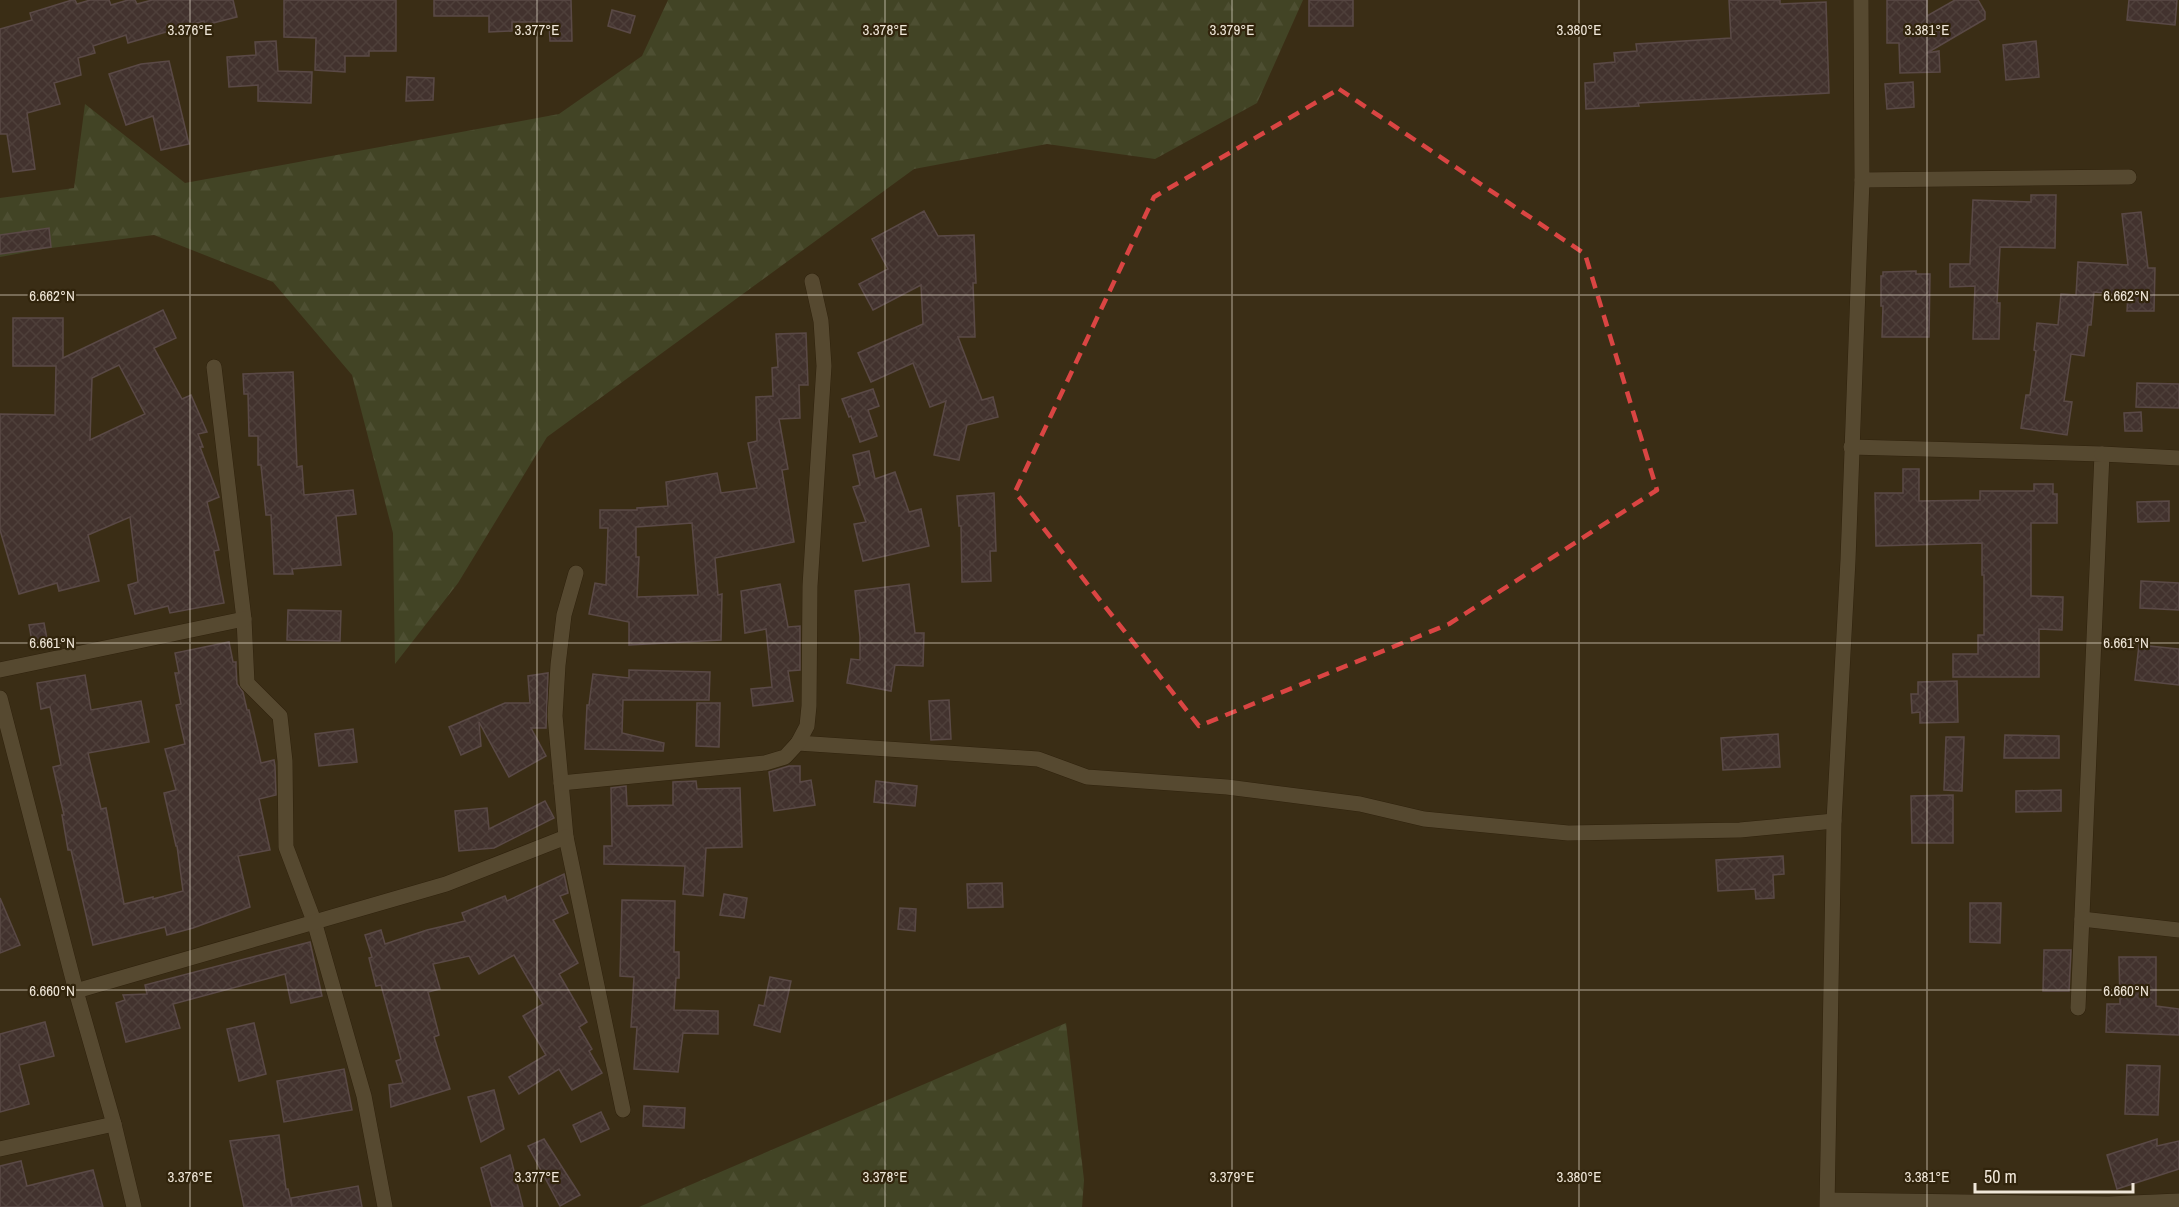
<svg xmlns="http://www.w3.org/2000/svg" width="2179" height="1207" font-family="'Archivo Narrow',sans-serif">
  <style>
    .forest { fill: url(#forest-firs) }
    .building { fill: url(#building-cross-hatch); stroke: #816c81; stroke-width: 1.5; fill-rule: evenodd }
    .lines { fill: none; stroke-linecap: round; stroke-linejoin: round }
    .minor-casing { stroke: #221501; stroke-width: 16 }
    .minor { stroke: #796a51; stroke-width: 15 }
    .marked { fill: none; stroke: #da4543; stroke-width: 4.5; stroke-dasharray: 12 8; stroke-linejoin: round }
    .ticks { fill: none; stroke: #f0e7d9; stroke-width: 1.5; stroke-opacity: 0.45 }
    .ticks-label { font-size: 15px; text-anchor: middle; fill: #f0e7d9; stroke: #31240c; stroke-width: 4.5; stroke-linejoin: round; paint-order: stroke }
  </style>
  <defs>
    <pattern id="forest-firs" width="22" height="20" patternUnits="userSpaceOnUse" patternTransform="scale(1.5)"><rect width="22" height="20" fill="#4c6139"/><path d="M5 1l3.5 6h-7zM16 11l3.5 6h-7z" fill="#667855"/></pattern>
    <pattern id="building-cross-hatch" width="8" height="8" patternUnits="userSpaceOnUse" patternTransform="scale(1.5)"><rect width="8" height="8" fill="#4c394d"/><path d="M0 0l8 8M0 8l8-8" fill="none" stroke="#665666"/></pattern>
  </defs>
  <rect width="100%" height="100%" fill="#3b2e16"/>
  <g class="forest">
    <polygon points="668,0 1303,0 1257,103 1155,159 1047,144 914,169 547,437 458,583 395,664 393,533 352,375 273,282 154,235 43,249 0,257 0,198 74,188 85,104 185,183 559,114 642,56"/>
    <polygon points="1066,1023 1084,1180 1082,1207 639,1207"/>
  </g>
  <g class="building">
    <polygon points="72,0 75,0 77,4 90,0 109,0 111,5 128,0 135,0 137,4 152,0 233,0 237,17 205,25 204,21 128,43 126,35 93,46 95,53 78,58 81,75 54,83 60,104 27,113 35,169 13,172 7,134 0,134 0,29 32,20 30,13"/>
    <polygon points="284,0 396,0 396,51 369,51 369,56 345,56 345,72 315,70 316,38 284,37"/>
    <polygon points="434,0 571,0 572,41 550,41 549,22 512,22 512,31 489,32 489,16 434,16"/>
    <rect x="1309" y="0" width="44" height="26"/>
    <polygon points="1729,0 1780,0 1780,4 1826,2 1829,93 1638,103 1639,106 1586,109 1585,83 1595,82 1594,64 1615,62 1614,53 1637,51 1636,44 1731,38"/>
    <polygon points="1887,0 1927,0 1927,16 1955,0 1978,0 1985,12 1985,19 1927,53 1939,51 1940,72 1900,73 1899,43 1887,43"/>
    <polygon points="2129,0 2177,0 2175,25 2127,20"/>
    <polygon points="612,10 635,16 630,33 608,26"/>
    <polygon points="276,41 278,71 312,72 311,103 258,101 258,85 229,87 227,57 256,55 255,42"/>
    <polygon points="2036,41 2039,77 2006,80 2003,45"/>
    <polygon points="169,61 189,144 161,150 153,116 126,125 109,74 141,64"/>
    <polygon points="407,77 434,78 433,100 406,101"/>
    <polygon points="1913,82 1914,107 1887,109 1885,84"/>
    <polygon points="2031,195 2056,195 2055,248 2000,247 1997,303 2000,303 1999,339 1973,339 1975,286 1950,287 1950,264 1970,264 1973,200 2031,202"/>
    <polygon points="924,211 938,236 974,235 976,283 973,283 975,337 958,337 982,400 993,397 998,417 967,425 959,460 934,455 946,401 930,407 913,363 871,382 858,353 923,324 921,285 873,310 859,284 888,269 872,239"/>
    <polygon points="2141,212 2148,268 2155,268 2154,311 2127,311 2128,295 2094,292 2091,325 2088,325 2084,356 2071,354 2064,401 2072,402 2067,435 2021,428 2026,395 2030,395 2036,351 2034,350 2037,323 2058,325 2061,294 2076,295 2078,262 2128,265 2122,214"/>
    <polygon points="49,228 51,247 0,254 0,235"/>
    <polygon points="1916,271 1916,274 1930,274 1929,337 1882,337 1883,306 1881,306 1881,276 1883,276 1883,272"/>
    <path d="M163 310 176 338 154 348 182 399 191 395 207 432 198 434 203 447H200L219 497 207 502 219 550 214 551 224 603 170 613 168 606 135 614 128 585 138 582 130 517 88 535 99 581 59 591 57 583 19 594 0 530V414L55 415 56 366H13V318H63V358ZM119 365 145 414 90 440 92 378Z"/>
    <path d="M806 333 808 385H799L800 418 779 419 788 469 782 470 794 542 715 558 718 595 722 594 721 640 629 645V622L589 614 595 583 606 585 608 528H600V510H637V508L668 506 666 482 717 473 721 493 757 488 748 443 757 441 756 397 773 396 772 368 778 367 776 334ZM692 523 698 595 637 597 639 557H636V527Z"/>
    <polygon points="293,372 297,467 302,466 304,495 353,490 356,514 336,516 341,565 292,569 293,574 274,574 271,515 266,515 261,465 258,465 258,436 249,436 248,394 244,394 243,374"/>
    <polygon points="2137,383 2179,384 2179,408 2136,407"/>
    <polygon points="873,389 879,406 868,410 877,436 860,442 851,416 849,417 842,399"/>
    <polygon points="2141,412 2142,431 2125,431 2124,413"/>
    <polygon points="869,451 875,479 895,472 909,512 921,509 929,546 863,561 854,524 866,522 853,487 860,485 853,455"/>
    <polygon points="1903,469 1919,469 1919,501 1980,500 1980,491 2034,491 2034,484 2053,484 2053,494 2057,494 2057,523 2031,523 2031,596 2063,597 2062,630 2039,629 2039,677 1953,677 1953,654 1978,654 1978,635 1984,635 1984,575 1982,575 1982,543 1876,546 1875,493 1903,493"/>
    <polygon points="994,493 996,551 990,551 991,581 962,582 961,526 959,526 957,496"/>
    <polygon points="2169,501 2169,521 2138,522 2137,502"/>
    <polygon points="2141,581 2179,583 2179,610 2140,608"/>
    <polygon points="780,584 788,627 800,626 800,670 788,671 793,701 753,706 751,689 772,687 766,629 745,633 741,591"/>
    <polygon points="909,584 915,633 924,633 923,666 895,665 891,691 847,683 851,659 860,660 860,637 855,591"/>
    <polygon points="288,610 341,611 340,641 287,640"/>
    <polygon points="44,623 48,644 33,647 29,625"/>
    <polygon points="229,642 233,662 236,662 236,667 237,684 243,692 247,710 249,710 261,763 274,760 275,766 276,795 259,799 270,850 238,856 250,907 193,928 167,935 165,927 93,945 71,850 68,850 62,815 64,815 53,767 61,765 50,707 41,709 37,683 85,675 91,710 141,701 149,742 88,753 101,809 106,808 124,904 153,897 153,899 183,891 177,846 176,846 164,793 176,790 165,749 185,744 176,705 181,704 175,673 179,673 175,653"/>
    <polygon points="2139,645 2179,649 2179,685 2135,680"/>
    <polygon points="629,670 710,672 709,700 623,700 622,733 664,743 663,751 585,749 587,705 589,705 593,674 629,678"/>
    <polygon points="548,673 546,728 531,728 546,756 509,777 479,722 481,746 461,755 449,727 505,703 530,703 528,676"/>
    <polygon points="1957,681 1958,722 1920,723 1920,712 1912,713 1911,694 1918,694 1918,682"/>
    <polygon points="949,700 951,739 931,740 929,701"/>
    <polygon points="697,703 720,703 719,747 696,746"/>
    <polygon points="353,729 357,762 319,766 315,734"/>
    <polygon points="1778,734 1780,767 1723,770 1721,738"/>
    <polygon points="2005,735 2059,736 2059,758 2004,758"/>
    <polygon points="1946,737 1964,737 1962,791 1944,790"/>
    <polygon points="789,766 800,766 800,782 811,780 815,805 774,811 769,772"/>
    <polygon points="696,781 697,789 740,788 742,847 706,848 703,896 683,894 685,866 604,864 604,846 612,846 611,788 626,786 627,806 673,805 673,782"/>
    <polygon points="876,781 917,786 915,806 874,802"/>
    <polygon points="2061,790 2061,811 2016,812 2016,791"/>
    <polygon points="1953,795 1953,843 1912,843 1911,796"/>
    <polygon points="545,801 554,818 494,848 459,851 455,811 487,808 489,829"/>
    <polygon points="1783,856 1784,874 1773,875 1774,898 1756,899 1755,889 1718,891 1716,860"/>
    <polygon points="564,874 568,893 560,896 568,913 553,920 578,963 559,974 587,1022 579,1027 592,1049 589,1051 602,1073 572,1090 559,1069 519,1094 509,1077 546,1055 523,1016 543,1004 514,955 479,974 469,956 433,964 440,989 428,992 439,1035 434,1037 450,1089 391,1107 389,1085 403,1083 396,1061 401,1059 381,985 376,986 369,958 372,957 365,935 381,930 385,944 427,930 465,921 462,913 505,896 507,901"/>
    <polygon points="1002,883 1003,907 968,908 967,884"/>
    <polygon points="724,894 747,898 744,918 720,915"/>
    <polygon points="0,898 20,945 0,953"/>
    <polygon points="622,900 675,901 674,952 679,952 679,978 676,978 674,1010 718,1011 718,1034 683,1033 678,1072 634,1069 637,1027 631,1027 634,977 620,976"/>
    <polygon points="1970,903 2001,903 2000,943 1970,942"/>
    <polygon points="900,908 916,909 915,931 898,929"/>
    <polygon points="310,942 322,996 291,1003 285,974 173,1004 180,1028 126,1042 116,1003 125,1000 123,995 147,994 145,985"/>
    <polygon points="2044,950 2071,950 2069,991 2043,991"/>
    <polygon points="2119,957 2156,957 2156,1006 2179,1009 2179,1035 2106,1032 2107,1004 2120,1004"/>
    <polygon points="770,977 791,981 780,1032 754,1025 759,1005 764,1006"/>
    <polygon points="45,1022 54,1056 19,1065 29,1104 0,1112 0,1034"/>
    <polygon points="254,1023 266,1074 239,1081 227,1029"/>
    <polygon points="2127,1065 2160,1066 2158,1115 2125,1114"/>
    <polygon points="344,1069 352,1110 284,1122 277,1081"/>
    <polygon points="494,1090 504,1129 481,1142 468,1097"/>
    <polygon points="644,1106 685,1108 684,1128 643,1126"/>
    <polygon points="601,1112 609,1129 581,1142 573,1125"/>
    <polygon points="279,1135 286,1189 288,1189 292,1207 244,1207 230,1141"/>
    <polygon points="544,1139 580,1195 560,1206 528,1146"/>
    <polygon points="2157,1139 2157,1146 2179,1141 2179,1169 2117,1189 2107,1155"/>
    <polygon points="510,1155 523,1207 492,1207 481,1168"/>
    <polygon points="21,1161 27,1186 93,1170 103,1207 0,1207 0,1166"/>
    <polygon points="358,1186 362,1207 292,1207 291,1198"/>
  </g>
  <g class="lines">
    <g class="minor-casing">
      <g id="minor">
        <polyline points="1862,180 2129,177"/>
        <polyline points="214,367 244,619 247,683 280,716 285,761 286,847 314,921 364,1096 385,1207"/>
        <polyline points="1851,447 2102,454 2078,1008"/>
        <polyline points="2102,454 2179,458"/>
        <polyline points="576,573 564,615 558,665 555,716 566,837 623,1110"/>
        <polyline points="0,670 244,619"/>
        <polyline points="0,698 76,991 114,1124 134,1207"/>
        <polyline points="798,743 1038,759 1087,777 1227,787 1360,804 1424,819 1568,833 1740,830 1834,821"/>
        <polyline points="561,783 765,763 785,757 798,743 807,726 809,706 810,586 824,366 821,321 812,281"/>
        <polyline points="2082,919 2179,930"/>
        <polyline points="76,991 446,884 566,837"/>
        <polyline points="0,1149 114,1124"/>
        <polyline points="1828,1200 2109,1204 2179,1201"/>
        <polyline points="1827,1207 1834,821 1848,560 1862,180 1861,0"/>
      </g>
    </g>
    <use href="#minor" class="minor"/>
  </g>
  <path d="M0 0H2179V1207H0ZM1339 89 1585 254 1657 490 1449 624 1199 726 1015 492 1154 197Z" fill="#3b2e16" fill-opacity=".55" fill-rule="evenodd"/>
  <path class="marked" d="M1339 89 1585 254 1657 490 1449 624 1199 726 1015 492 1154 197Z"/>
  <path class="ticks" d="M190 0V1207M537 0V1207M885 0V1207M1232 0V1207M1579 0V1207M1927 0V1207M0 295H2179M0 643H2179M0 990H2179"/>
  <g class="ticks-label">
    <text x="190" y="35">3.376°E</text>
    <text x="537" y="35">3.377°E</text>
    <text x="885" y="35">3.378°E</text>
    <text x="1232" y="35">3.379°E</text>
    <text x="1579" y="35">3.380°E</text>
    <text x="1927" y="35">3.381°E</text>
    <text x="52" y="301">6.662°N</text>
    <text x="2126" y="301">6.662°N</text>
    <text x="52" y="648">6.661°N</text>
    <text x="2126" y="648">6.661°N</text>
    <text x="52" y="996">6.660°N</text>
    <text x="2126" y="996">6.660°N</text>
    <text x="190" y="1182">3.376°E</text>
    <text x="537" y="1182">3.377°E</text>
    <text x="885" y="1182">3.378°E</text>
    <text x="1232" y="1182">3.379°E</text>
    <text x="1579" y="1182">3.380°E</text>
    <text x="1927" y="1182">3.381°E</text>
  </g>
  <path d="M1975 1183v9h158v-9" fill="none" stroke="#f0e7d9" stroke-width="3"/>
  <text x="1984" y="1183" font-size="18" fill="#f0e7d9" stroke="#31240c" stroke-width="4.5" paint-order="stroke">50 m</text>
</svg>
